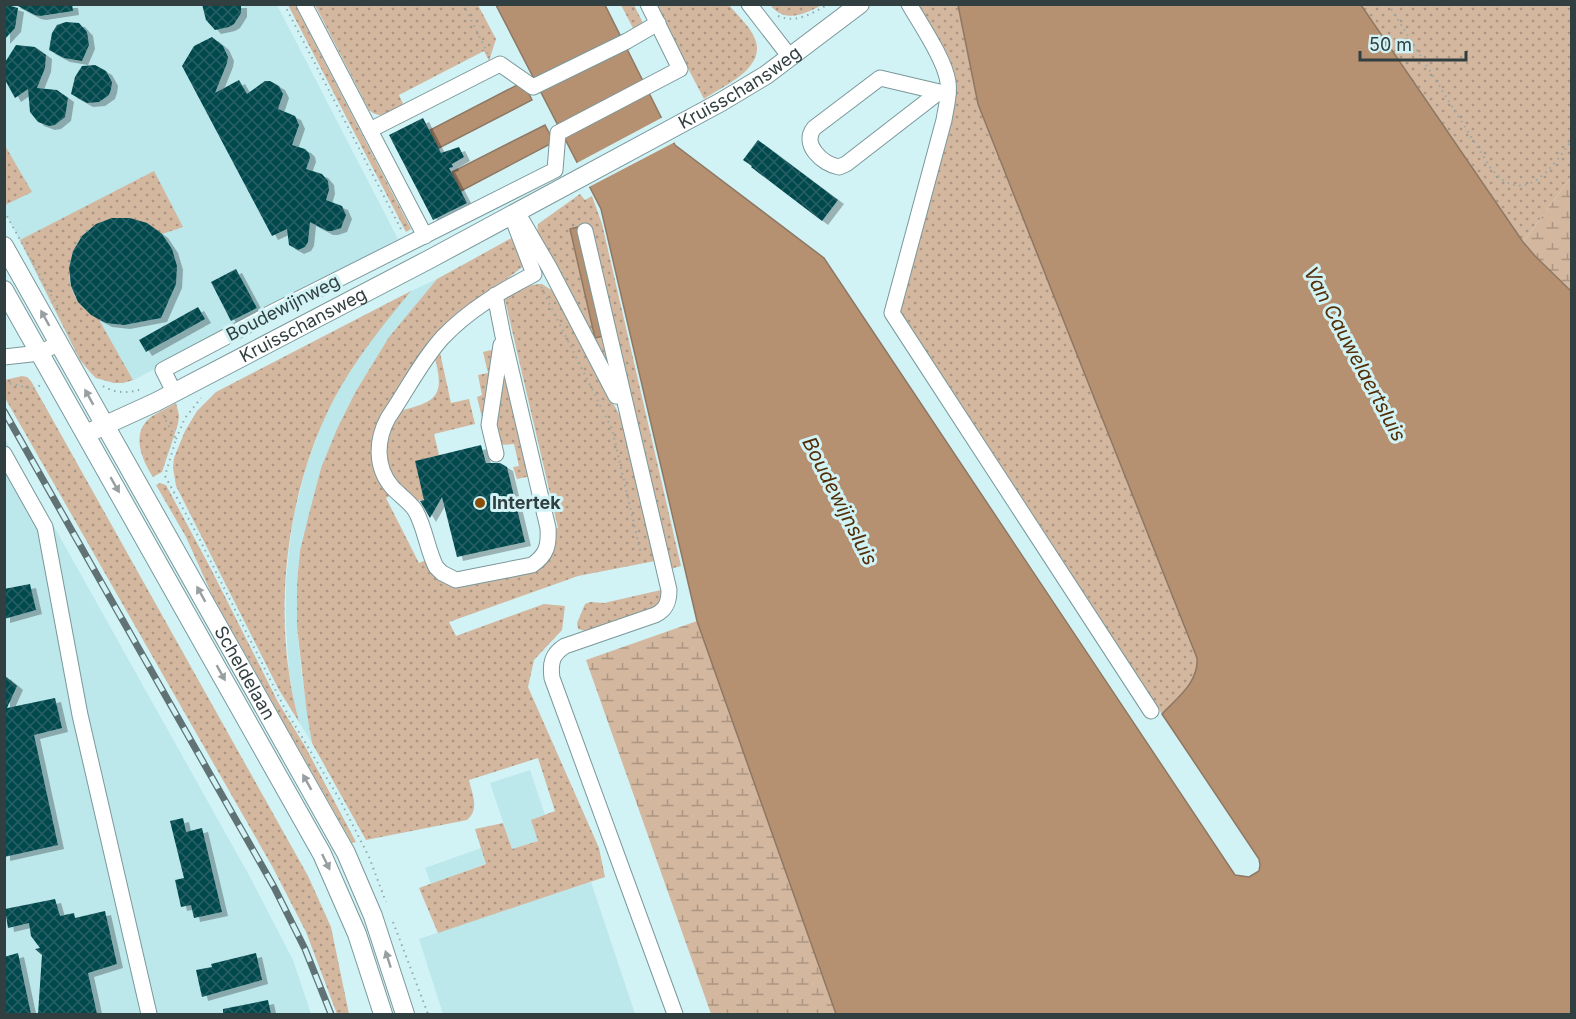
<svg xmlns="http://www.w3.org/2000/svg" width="1576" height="1019" font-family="Inter,sans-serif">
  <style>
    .built { fill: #bce7eb }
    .grass { fill: url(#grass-dots) }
    .wetland { fill: url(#wetland-marsh) }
    .water { fill: #b59172; stroke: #8e7863; stroke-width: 1.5 }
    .pier { fill: #d2f3f6 }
    .building { fill: url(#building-cross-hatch); filter: url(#shadow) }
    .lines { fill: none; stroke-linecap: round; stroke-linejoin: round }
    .minor-casing { stroke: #7a989b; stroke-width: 17 }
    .major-casing { stroke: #7a989b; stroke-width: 20 }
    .path { stroke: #91aaac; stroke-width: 2; stroke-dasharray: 1.5 4.5; stroke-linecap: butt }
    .minor { stroke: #fff; stroke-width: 15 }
    .major { stroke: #fff; stroke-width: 18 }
    .rail-casing { stroke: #607274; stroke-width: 7 }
    .rail { stroke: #d2f3f6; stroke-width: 4.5; stroke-dasharray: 14; stroke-linecap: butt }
    .oneway { fill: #989fa0 }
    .poi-dot { fill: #884e07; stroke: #d2f3f6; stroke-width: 2 }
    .labels { text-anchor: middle; stroke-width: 6; stroke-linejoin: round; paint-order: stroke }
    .street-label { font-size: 18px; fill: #323f40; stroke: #d2f3f6 }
    .poi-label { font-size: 18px; font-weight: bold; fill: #323f40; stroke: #d2f3f6; text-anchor: start }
    .water-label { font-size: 20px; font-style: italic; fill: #522d06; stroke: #d2f3f6 }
  </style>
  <defs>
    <pattern id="grass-dots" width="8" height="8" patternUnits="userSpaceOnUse" patternTransform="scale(1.5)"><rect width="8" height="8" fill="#d3b79f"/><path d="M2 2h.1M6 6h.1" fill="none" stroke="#ac9683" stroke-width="1.8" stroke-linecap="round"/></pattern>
    <pattern id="wetland-marsh" width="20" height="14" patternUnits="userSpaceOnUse" patternTransform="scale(1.5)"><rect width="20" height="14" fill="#d3b79f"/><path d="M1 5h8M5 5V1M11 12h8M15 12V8" fill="none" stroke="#ac9683"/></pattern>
    <pattern id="building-cross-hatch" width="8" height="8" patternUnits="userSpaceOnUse" patternTransform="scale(1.5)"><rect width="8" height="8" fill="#03484d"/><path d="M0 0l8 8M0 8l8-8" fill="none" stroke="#296165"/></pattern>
    <filter id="shadow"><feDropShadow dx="6" dy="4" stdDeviation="0" flood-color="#0004"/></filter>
  </defs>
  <rect width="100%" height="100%" fill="#d2f3f6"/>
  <g class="built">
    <polygon points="4,5 277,5 398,239 134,380 123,383 114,383 96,378 80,360 5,212"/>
    <polygon points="437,279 389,337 356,391 321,468 300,551 297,583 297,627 301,669 312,743 299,722 294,701 289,672 286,626 286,581 289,550 294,515 307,464 323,421 342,384 377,331 411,291"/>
    <polygon points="4,437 250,877 293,960 311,1014 5,1014"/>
    <polygon points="530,770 545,815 531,820 538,841 512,849 490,783"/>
    <polygon points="481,848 487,863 431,884 425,868"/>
    <polygon points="591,882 635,1014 443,1014 419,939"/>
  </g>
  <g class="grass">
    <polygon points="288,5 295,5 411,229 406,232"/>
    <path d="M315 5H478L496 39 489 61 484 51 399 95 404 106C391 111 381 121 369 110Z"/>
    <polygon points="621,5 634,5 644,25 634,30"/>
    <path d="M655 5H729C737 15 750 26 755 39 767 68 723 86 704 99Z"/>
    <path d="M770 5H822C804 14 786 24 770 5Z"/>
    <path d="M917 5H958L978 104 1197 658C1199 682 1177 698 1162 714L898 313 956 91 955 75Z"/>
    <polygon points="1361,5 1571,5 1571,177 1523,242"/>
    <polygon points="4,144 32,192 5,205 4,205"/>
    <path d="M154 171 183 227 162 234C86 178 34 286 98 318L133 380 123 383H114L96 378 90 372 80 360 20 240Z"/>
    <polygon points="580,194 585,200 592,196 602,224 681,566 670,569 588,224 570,229 596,338 603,336 610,365 607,365 537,234 538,224"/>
    <path d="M517 235 525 265 471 306 378 427 393 494 386 498 419 563 426 560C436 573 444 589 463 587L530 572 553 529 558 528 505 300C512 289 530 284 542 284L553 291 621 418 655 561 578 576 449 622 456 636 544 604 565 606 562 630 534 660 528 687 599 848 605 877 438 933 419 888 486 864 475 829 503 823 512 849 538 841 531 820 555 811 538 758 469 780C472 794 480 809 467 820L366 840 312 743 307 714 297 627V583L300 551 308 518 321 468 337 429 356 391 389 337 437 279Z"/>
    <path d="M411 291C386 321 363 350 343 383 294 465 275 579 289 673 291 689 295 706 299 722L279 690 176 486 173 468 174 458 185 431 197 411 216 392Z"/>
    <path d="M439 348 451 403 469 399 475 424 434 434 439 455 415 462 442 496 417 501C376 470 382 447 402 406L403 410C441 401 444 392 434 355Z"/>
    <polygon points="495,349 483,422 477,397 482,395 478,375 488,373 483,352"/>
    <polygon points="506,372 531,476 517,479 513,467 519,466 514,444 501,445 497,428 503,373"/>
    <polygon points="22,376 27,377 31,381 308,876 331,927 349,1014 337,1014 306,932 272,866 5,398 5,380"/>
    <path d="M176 403 179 415 178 424 162 472 153 477C142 460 130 433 151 417 158 412 168 408 176 403Z"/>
    <polygon points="160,483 166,485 211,569 278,702 306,748 356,842 352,843 212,595 186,537 156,485"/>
    <polygon points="661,590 661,601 652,609 585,631 578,629 577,623 585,604 590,602 604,603"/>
  </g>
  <g class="wetland">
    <polygon points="1571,177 1571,291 1535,256 1523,242"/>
    <polygon points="697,621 836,1014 711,1014 586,660"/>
  </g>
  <g class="water">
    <path d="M496 5H605L675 145 824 258 1235 875 1249 877 1259 871 1260 865 1259 859 1162 714C1177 698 1199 682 1197 658L978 104 958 5H1361L1523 242 1535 256 1571 291V1014H836L697 621 601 209Z"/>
    <polygon points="523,82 532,100 439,148 430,130"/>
    <polygon points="545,125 554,142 461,191 452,172"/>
    <polygon points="578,227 603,336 595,338 570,229"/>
  </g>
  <polygon class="pier" points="665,116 677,141 587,188 575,164"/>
  <g class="building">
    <polygon points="4,4 18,8 15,28 4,40"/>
    <polygon points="14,4 72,4 73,11 40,16 35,15"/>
    <polygon points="202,4 241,4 241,13 234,24 229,27 215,30 206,20"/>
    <polygon points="66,22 79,23 87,32 89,45 82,61 64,58 49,50 52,33 57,25"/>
    <polygon points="212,37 223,46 228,57 227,63 215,93 239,80 247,94 265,81 270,81 279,86 283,94 278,109 295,116 299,125 292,145 305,149 309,153 310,158 306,169 322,174 328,181 329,190 326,200 342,206 346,215 341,228 332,231 327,231 310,222 308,242 305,247 298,250 289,245 287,229 272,236 182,66 194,46"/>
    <polygon points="16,45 35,47 46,55 45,68 37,88 57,90 68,98 65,117 55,125 49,126 38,122 30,112 28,89 15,98 4,78 4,64"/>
    <polygon points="95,65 106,71 112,82 111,89 109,95 99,102 87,103 71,94 75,77 82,66"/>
    <polygon points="423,118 441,153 459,147 464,157 452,164 453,167 449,168 467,203 433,220 389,135"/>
    <polygon points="758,140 838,200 822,221 751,167 752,166 743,160"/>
    <polygon points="112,218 130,218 147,223 162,234 172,249 177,266 176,284 161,318 124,325 106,323 91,315 78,302 71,286 69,268 73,251 82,236 96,224"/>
    <polygon points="236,269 257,308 231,321 211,282"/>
    <polygon points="198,307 205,319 146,352 139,340"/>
    <polygon points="481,445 486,463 500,463 507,467 525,542 457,557 442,497 430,518 420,501 424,500 415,461"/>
    <polygon points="30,584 36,610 4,619 4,589"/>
    <polygon points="4,675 17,686 7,708 55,698 62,728 34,735 58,845 4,857"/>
    <polygon points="183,818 186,832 202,828 222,912 194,918 191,905 181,907 175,880 184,878 170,821"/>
    <polygon points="55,899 60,916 74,913 75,918 105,911 117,964 88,973 97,1014 38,1014 42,955 35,949 40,948 31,936 29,923 8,928 5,909"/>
    <polygon points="18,953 31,1014 4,1014 4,957"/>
    <polygon points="256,953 262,980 202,997 196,970 212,967 211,964"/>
    <polygon points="268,1000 271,1014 223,1014 223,1009"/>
  </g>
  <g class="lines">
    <g class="minor-casing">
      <g id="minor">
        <polyline points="304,4 425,236"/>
        <polyline points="749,4 790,57"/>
        <path d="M909 4C921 25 945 60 948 82 950 94 946 107 944 120L892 313 1151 711"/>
        <path d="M939 92 846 164 839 167C822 164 801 144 814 128L880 78 948 94"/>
        <polyline points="370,130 500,64 533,87 627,41 658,23"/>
        <polyline points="517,212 549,267 616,396"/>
        <path d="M585 231 669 590C669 602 666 610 655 615L565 646C552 654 550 663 552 678L675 1014"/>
        <path d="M495 295 503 336 548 528C549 545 547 555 532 565L456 580 442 573 436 567C427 549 425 527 415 510 409 501 399 495 392 487 375 467 376 440 388 418 406 392 421 361 443 337 469 310 501 291 534 274L511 214"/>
        <polyline points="4,357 40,353 59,343"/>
        <polyline points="174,392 163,370 273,312 555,170 558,133 680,69 648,4"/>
        <polyline points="4,454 45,527 80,715 149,1014"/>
        <polyline points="496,454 489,425 501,345"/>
      </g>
    </g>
    <g class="major-casing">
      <g id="major">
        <path id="s1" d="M4 246 346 853 373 916 405 1014"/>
        <polyline points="4,290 322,854 357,934 383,1014"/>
        <path id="s2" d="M86 434 156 402 428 260 721 102 766 75 860 4"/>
      </g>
    </g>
    <g class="path">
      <polyline points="284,4 402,231"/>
      <polyline points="463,4 488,54"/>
      <path d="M1388 4 1490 167C1523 210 1551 169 1572 140"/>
      <path d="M778 16C797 24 812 13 829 4"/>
      <polyline points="4,211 60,311"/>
      <polyline points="541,287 612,429 641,554"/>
      <polyline points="4,382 33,389 41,385"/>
      <path d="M103 386C116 394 129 393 143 389"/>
      <polyline points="163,415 176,439 165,476 197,534 285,709 340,800 369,857 386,902"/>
      <polyline points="176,439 185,418 201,398"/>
      <polyline points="393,922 428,1014"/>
    </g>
    <use href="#minor" class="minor"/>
    <use href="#major" class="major"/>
    <g class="rail-casing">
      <polyline id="rail" points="4,411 274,887 305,949 331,1014"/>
    </g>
    <use href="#rail" class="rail"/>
  </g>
  <defs><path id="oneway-solid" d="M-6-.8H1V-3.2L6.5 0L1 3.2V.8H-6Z" transform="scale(1.5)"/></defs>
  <g class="oneway">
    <use href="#oneway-solid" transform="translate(45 318) rotate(-119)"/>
    <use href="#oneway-solid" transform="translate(89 397) rotate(-119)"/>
    <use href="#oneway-solid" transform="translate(115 485) rotate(60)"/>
    <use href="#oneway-solid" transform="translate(201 594) rotate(-119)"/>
    <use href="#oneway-solid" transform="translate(221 673) rotate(61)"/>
    <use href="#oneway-solid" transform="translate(307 782) rotate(-119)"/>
    <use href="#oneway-solid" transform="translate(326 862) rotate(64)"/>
    <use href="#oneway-solid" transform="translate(388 959) rotate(-108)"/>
  </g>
  <circle class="poi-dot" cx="480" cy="503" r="6"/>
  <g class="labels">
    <g class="street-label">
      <text dy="6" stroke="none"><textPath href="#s2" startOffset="740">Kruisschansweg</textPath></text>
      <text transform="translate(283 308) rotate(-27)" y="6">Boudewijnweg</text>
      <text dy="6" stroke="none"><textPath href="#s2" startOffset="243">Kruisschansweg</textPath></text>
      <text dy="6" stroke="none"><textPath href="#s1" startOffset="490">Scheldelaan</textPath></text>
    </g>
    <g class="poi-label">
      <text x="492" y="509">Intertek</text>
    </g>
    <g class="water-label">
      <text transform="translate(1355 354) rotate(62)" y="7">Van Cauwelaertsluis</text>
      <text transform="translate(840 501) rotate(63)" y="7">Boudewijnsluis</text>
    </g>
  </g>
  <rect width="1576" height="1019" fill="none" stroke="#323f40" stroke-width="12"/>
  <path d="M1360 51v9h106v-9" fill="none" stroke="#323f40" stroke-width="3"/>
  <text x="1369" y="51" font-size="18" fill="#323f40" stroke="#d2f3f6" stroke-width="4.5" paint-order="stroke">50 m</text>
</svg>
